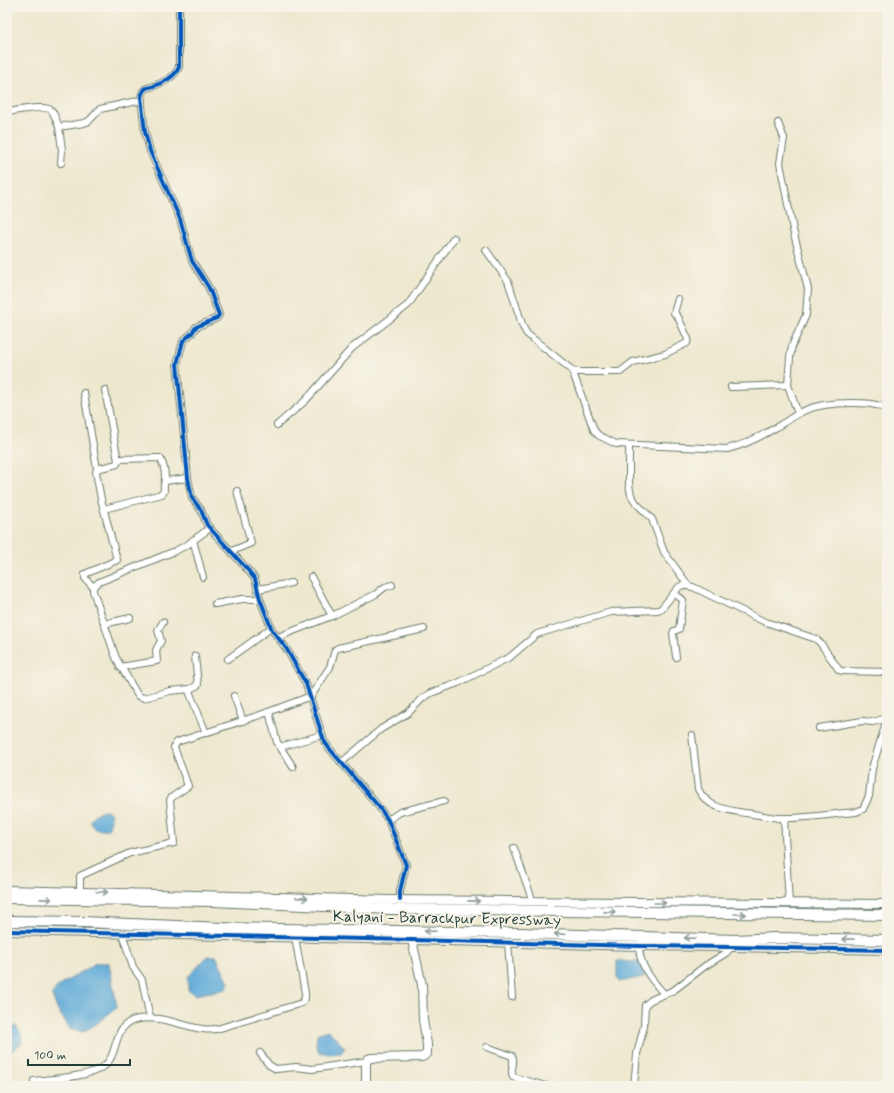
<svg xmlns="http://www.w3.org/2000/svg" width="894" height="1093" font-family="Mynerve,sans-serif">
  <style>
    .water { fill: #60abd8; stroke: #407486 }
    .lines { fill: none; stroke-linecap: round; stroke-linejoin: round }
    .minor-casing { stroke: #67796a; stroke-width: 8 }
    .tertiary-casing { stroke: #67796a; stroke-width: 10 }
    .trunk-casing { stroke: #67796a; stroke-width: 12 }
    .minor { stroke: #fff; stroke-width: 6 }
    .tertiary { stroke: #fff; stroke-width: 8 }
    .trunk { stroke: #fff; stroke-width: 10 }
    .cycleway-casing { stroke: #f7f3e8; stroke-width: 6 }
    .cycleway { stroke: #0057b8; stroke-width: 4 }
    .oneway { stroke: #8f9e9a }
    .labels { text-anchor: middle; stroke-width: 4; stroke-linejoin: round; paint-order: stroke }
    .street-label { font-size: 16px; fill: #1f3d34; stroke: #f7f3e8 }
  </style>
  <rect width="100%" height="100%" fill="#f7f3e8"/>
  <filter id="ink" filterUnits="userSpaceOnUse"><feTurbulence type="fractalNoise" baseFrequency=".025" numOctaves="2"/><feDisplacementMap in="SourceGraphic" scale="8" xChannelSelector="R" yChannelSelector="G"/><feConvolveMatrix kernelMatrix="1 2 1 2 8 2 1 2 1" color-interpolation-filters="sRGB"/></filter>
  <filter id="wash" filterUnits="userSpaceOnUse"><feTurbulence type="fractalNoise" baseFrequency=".012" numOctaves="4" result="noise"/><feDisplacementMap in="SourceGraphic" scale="16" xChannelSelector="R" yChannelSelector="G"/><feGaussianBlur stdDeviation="0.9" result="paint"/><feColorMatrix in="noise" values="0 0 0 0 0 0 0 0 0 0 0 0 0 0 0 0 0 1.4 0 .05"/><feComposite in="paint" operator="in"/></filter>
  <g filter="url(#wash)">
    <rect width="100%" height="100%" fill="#eee8cf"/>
    <g class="water">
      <polygon points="107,810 111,814 111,820 108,829 98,829 93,827 90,821 95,814"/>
      <polygon points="208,956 216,956 229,982 226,989 195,995 188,990 188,977"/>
      <polygon points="617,961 644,962 644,977 619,982 617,977"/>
      <polygon points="96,963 109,963 117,1007 95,1025 82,1032 70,1029 57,1009 52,995 57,987"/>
      <polygon points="12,1026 17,1027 21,1034 22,1043 7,1054 7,1027"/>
      <polygon points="328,1030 345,1048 341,1053 329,1054 319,1052 316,1046 317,1034"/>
    </g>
  </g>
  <g filter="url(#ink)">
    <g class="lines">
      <g class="minor-casing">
        <g id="minor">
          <path d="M179 7V67C176 76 163 83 154 86 152 87 148 87 145 89 142 91 142 94 141 97L145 132 150 151 180 219 192 261 209 288 219 315 217 318 196 327 192 333 183 341 177 364 188 478 192 498 201 510 207 525 247 569 255 579 260 599 272 630 286 648 306 684 324 741 329 748 379 807 388 820 406 865 400 891V900"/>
          <path d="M7 112C16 111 47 104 52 111 55 116 57 122 59 127"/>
          <polyline points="778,123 784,138 780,163 793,230 808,289 806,315 792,346 790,357 788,385 798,414"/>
          <polyline points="61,163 62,150 59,127 84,123 89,121 100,109 142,100"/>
          <path d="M486 250 508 281 523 327 527 334 572 370 594 430 598 435 616 444 727 449C745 445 764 435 780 425 789 420 797 413 806 410 820 404 837 403 851 403 865 403 875 403 887 409"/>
          <polyline points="573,372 620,372 633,362 665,354 687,343 688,339 678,317 674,313 678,299"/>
          <polyline points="731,387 788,385"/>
          <polyline points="84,393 97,469"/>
          <polyline points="277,425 306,400 352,348 408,305 454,238"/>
          <polyline points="629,445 629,485 631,495 636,503 652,519 664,552 688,585"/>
          <polyline points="165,481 188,478"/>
          <path d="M104 509 162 494 164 491C163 484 165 484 165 478 165 472 163 463 160 458L118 459"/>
          <polyline points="193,540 203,577"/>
          <polyline points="232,551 251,543 237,491"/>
          <polyline points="311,577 332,616"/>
          <polyline points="93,587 85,578 85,574 117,560 101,499 96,472 97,469 117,464 118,461 105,390"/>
          <polyline points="258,589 291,583"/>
          <polyline points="674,593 683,600 679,629 674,631 673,633 676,657"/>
          <polyline points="215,604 242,599 260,599"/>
          <polyline points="104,624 130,618"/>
          <polyline points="278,637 334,615 376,594 385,587 392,585"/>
          <polyline points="195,656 198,685 190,689 189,691 206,733"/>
          <polyline points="228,659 271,628"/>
          <polyline points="120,667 157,661 156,650 161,641 158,630 163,622"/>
          <polyline points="190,689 170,691 144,698 138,696 116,658 93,591 93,587 99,582 175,551 187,545 210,528"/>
          <polyline points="234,696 243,721"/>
          <polyline points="269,712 277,742 293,767"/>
          <polyline points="819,728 862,721 873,722 887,718"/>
          <path d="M692 735 698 789C707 808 727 810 745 813 756 814 767 817 779 818 804 819 830 814 856 812L863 809 869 796 872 768 887 720"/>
          <polyline points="280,747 322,735"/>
          <polyline points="341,763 381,729 408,713 423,698 431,693 458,683 510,657 537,634 611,612 658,610 661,609 679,587 683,585 693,587 763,621 816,639 821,644 839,670 842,671 887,672"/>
          <polyline points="784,818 789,904"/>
          <polyline points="388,820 400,812 444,801"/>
          <polyline points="514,848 533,902"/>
          <polyline points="80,892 80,876 130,853 174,843 170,800 171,798 188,786 174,747 177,742 260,715 311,696 330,667 335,650 338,648 424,629"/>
          <polyline points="122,933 133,967 142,980 150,1018"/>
          <polyline points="508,942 512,997"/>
          <path d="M639 946C639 966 652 980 664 994"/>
          <path d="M487 1047 512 1056C516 1062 509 1070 513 1077L546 1086"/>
          <polyline points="260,1053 269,1065 276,1069 296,1067 312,1069 367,1061"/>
          <path d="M34 1081C52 1079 88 1077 103 1067 121 1054 110 1024 139 1019 160 1015 181 1026 202 1029 207 1030 212 1029 217 1029L302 1003 305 998V993L295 937"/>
          <polyline points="634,1086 637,1054 644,1026 645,1005 651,1000 674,990 705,966 726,953 731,947"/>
        </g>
      </g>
      <g class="tertiary-casing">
        <g id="tertiary">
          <polyline points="7,890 389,900 887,904"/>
          <polyline points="7,931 412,940 639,946 731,947 887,950"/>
          <polyline points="366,1086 366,1063 368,1059 371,1058 422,1057 427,1054 427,1044 423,1020 422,985 412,940"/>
        </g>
      </g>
      <g class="trunk-casing">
        <g id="trunk">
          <polyline points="7,898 213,901 391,909 887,915"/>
          <polyline points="7,921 83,922 223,928 518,933 736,940 774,938 887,940"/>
        </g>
      </g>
      <use href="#minor" class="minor"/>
      <use href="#tertiary" class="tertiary"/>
      <use href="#trunk" class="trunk"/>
      <g class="cycleway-casing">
        <g id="cycleway">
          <path d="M179 7V67C176 76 163 83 154 86 152 87 148 87 145 89 142 91 142 94 141 97L145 132 150 151 180 219 192 261 209 288 219 315 217 318 196 327 192 333 183 341 177 364 188 478 192 498 201 510 207 525 247 569 255 579 260 599 272 630 286 648 306 684 324 741 329 748 379 807 388 820 406 865 400 891V900"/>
          <polyline points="7,931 412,940 639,946 731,947 887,950"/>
        </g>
      </g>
      <use href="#cycleway" class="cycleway"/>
    </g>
    <defs><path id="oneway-shaft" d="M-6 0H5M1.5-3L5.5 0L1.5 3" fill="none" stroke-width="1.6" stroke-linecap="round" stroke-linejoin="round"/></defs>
    <g class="oneway">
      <use href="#oneway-shaft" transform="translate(102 892) rotate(2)"/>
      <use href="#oneway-shaft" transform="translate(302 898) rotate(2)"/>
      <use href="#oneway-shaft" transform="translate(46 899) rotate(1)"/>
      <use href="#oneway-shaft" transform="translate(474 901) rotate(1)"/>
      <use href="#oneway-shaft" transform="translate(660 903)"/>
      <use href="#oneway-shaft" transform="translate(610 912) rotate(1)"/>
      <use href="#oneway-shaft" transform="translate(740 914)"/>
      <use href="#oneway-shaft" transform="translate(430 931) rotate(-178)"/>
      <use href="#oneway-shaft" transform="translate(560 934) rotate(-178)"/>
      <use href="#oneway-shaft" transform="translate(690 938) rotate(-178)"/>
      <use href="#oneway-shaft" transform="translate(848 939) rotate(-179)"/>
    </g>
  </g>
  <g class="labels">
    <g class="street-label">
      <text transform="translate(447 917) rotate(1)" y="6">Kalyani - Barrackpur Expressway</text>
    </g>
  </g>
  <rect width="894" height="1093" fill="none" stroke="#f7f3e8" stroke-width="24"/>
  <path d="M28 1059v6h102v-6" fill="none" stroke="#1f3d34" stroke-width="2"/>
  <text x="34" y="1059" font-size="12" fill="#1f3d34" stroke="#f7f3e8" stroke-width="3" paint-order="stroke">100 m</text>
</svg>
